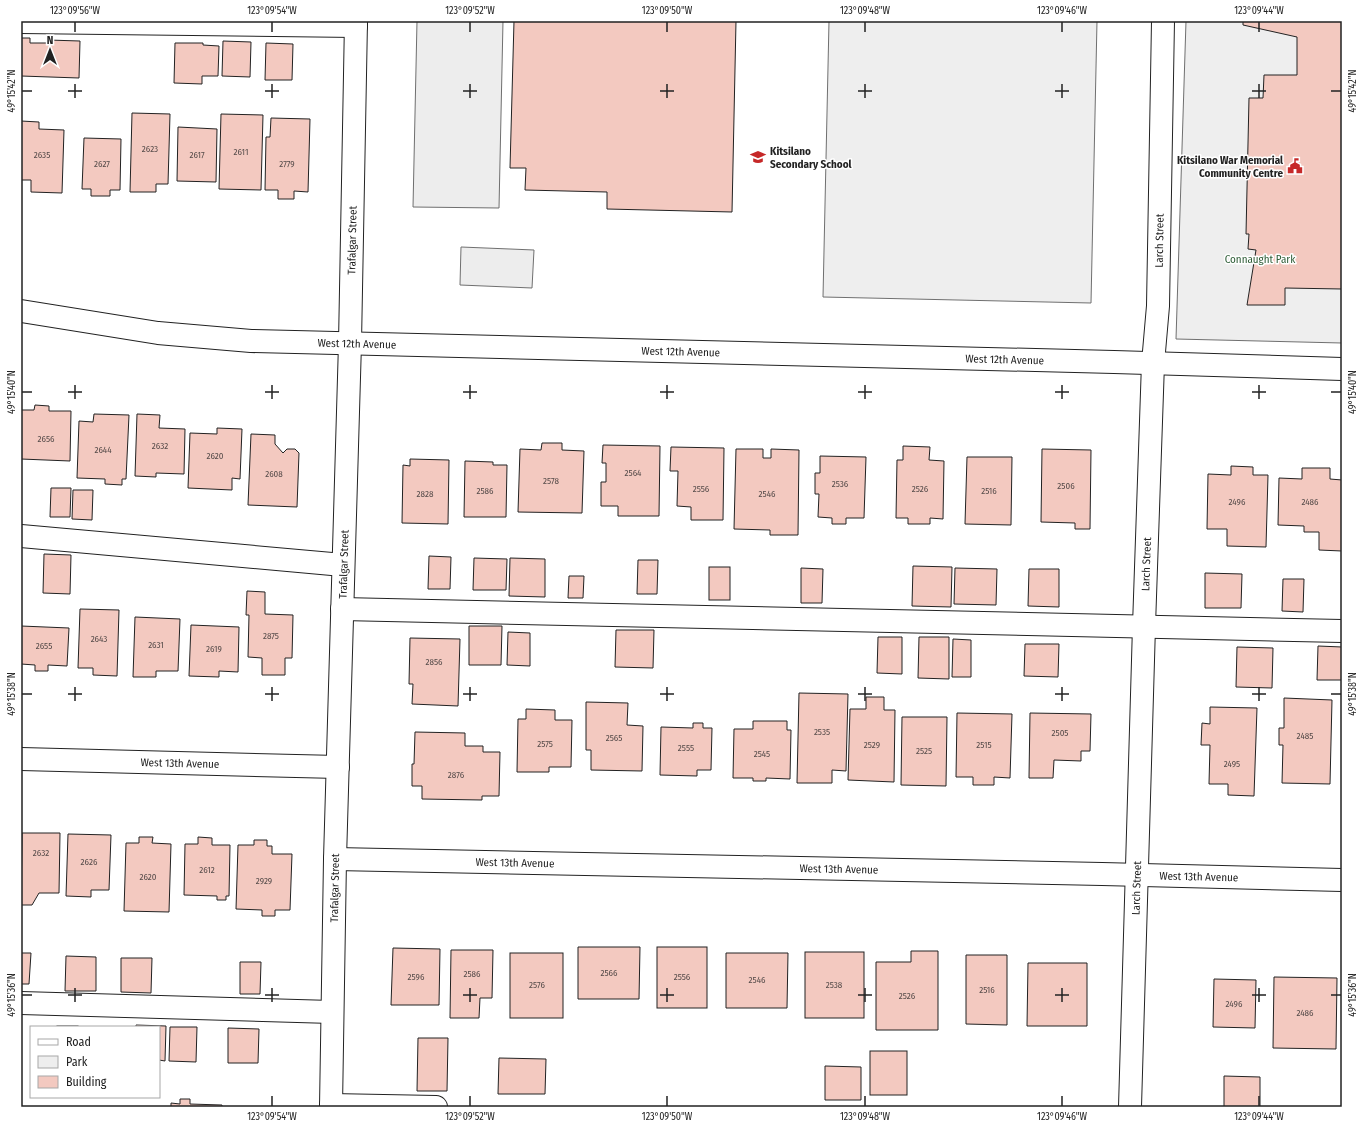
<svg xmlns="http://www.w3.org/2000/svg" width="1363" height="1128" font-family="'Fira Sans Condensed',sans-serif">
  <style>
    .green { fill: #eee; stroke: #6f6f6f }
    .parking { fill: #ededed; stroke: #6f6f6f }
    .building { fill: #f3c9c0; stroke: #222 }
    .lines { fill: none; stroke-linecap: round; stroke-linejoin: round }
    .minor-casing { stroke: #222; stroke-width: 24 }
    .minor { stroke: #fff; stroke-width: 22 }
    .ticks { fill: none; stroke: #222; stroke-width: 1.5 }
    .labels { text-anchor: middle; stroke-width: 3; stroke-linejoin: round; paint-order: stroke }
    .number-label { font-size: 9px; fill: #564c4a }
    .poi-label { font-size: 11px; font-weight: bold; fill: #222; stroke: #fff; text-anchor: start }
    .street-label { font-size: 11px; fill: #222; stroke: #fff }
    .park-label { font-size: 11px; fill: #2f5e38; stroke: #fff }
    .neatline { fill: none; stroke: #222; stroke-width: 1.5 }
    .ticks-label { font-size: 10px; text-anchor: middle; fill: #222 }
  </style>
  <rect width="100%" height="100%" fill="#fff"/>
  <g class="green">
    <polygon points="829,21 1097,21 1091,303 823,297"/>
    <polygon points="1186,21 1342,21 1342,343 1176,339"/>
  </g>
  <g class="parking">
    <polygon points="417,21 503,21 499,208 413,207"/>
    <polygon points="461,247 534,250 532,288 460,285"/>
  </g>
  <g class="building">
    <polygon points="514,21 736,21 732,212 607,209 607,192 525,190 526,168 510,168"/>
    <polygon points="1243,21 1342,21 1342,289 1285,288 1285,305 1247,305 1256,250 1248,249 1249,234 1246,234 1249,98 1263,98 1264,75 1297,75 1297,37 1243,25"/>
    <polygon points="21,38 30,38 30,43 48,43 48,40 80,41 79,78 21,76"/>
    <polygon points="223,41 251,42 250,77 222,76"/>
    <polygon points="175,43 203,43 203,45 219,46 218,76 202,76 202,84 174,83"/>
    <polygon points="266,43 293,44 292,80 265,80"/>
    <polygon points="132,113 170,114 168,184 156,184 156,192 130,192"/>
    <polygon points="221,114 263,115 261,190 219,189"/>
    <polygon points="271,118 310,119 308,192 294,191 294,199 278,199 278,190 265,190 266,137 270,137"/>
    <polygon points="21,121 39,122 39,129 64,130 62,193 31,192 31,180 21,180"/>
    <polygon points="178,127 217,129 216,182 177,181"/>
    <polygon points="84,138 121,139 120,190 110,190 110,196 91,196 91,189 82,189"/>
    <polygon points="35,405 49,406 49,411 71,411 70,461 21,459 21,410 34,410"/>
    <polygon points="94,414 129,415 126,479 122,479 122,485 105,484 105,479 77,478 79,421 93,422"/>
    <polygon points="137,414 160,415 159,428 185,429 184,474 156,473 156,477 135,476"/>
    <polygon points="217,428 242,429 240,479 232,478 232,490 188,488 190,433 217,434"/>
    <polygon points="251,434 275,435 275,444 283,453 287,449 295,449 299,453 297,507 248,505"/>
    <polygon points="542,443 562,443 562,450 584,451 582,513 518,512 520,449 541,450"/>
    <polygon points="603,445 660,446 659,516 618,516 618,506 601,506 601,482 606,482 606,463 602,463"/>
    <polygon points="903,446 930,447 929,460 944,461 943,519 930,518 930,524 908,524 908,518 896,518 897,460 903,460"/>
    <polygon points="671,447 724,448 723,520 691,520 691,507 677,506 678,471 670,471"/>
    <polygon points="736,449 763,449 763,458 771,458 771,449 799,450 798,535 770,535 770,530 734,529"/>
    <polygon points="1042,449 1091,450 1090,529 1075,529 1075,523 1041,522"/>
    <polygon points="820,456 866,457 864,518 846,518 846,524 832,524 832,518 818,517 819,494 815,494 815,473 820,473"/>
    <polygon points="967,457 1012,457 1011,525 965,524"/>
    <polygon points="410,459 449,460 448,524 402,523 403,465 410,466"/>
    <polygon points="465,461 493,462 493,465 507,465 506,517 464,517"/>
    <polygon points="1231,466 1253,467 1253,475 1268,475 1266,547 1227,546 1227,529 1207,529 1208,474 1231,475"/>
    <polygon points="1302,468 1330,468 1330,479 1342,480 1342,551 1319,550 1319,532 1304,532 1304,526 1278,525 1279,478 1302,479"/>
    <polygon points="51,488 71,488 70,517 50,517"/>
    <polygon points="73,490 93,490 92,520 72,519"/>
    <polygon points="44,554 71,555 70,594 43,593"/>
    <polygon points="429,556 451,557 450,589 428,589"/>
    <polygon points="474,558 507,559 506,590 473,590"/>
    <polygon points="510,558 545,559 545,597 509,596"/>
    <polygon points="638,560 658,560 657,594 637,594"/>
    <polygon points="913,566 952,567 951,607 912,606"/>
    <rect x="709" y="567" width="21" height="33"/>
    <polygon points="801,568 823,569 822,603 801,603"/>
    <polygon points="955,568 997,569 996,605 954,604"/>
    <polygon points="1029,569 1059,569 1059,607 1028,606"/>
    <polygon points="1205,573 1242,574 1241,608 1205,608"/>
    <polygon points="569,576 584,576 583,598 568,598"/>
    <polygon points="1283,579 1304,579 1303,612 1282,611"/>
    <polygon points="247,591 265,592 265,614 293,615 292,658 285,658 285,675 262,675 262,658 248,657 249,615 246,615"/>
    <polygon points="80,609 119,610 117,676 93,675 93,668 78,668"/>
    <polygon points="135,617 180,619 178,671 156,671 156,677 133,677"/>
    <polygon points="191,625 239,627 238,672 219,671 219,677 189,676"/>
    <polygon points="21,626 69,628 67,666 48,665 48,671 35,671 35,665 21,664"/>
    <polygon points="469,626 502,626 501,665 469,665"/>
    <polygon points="616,630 654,630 653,668 615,667"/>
    <polygon points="508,632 530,633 530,666 507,665"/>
    <polygon points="878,637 902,637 902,674 877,673"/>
    <polygon points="919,637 949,637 949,679 918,678"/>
    <polygon points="410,638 460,639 458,706 412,704 413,684 409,684"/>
    <polygon points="953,639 971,640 971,677 952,677"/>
    <polygon points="1025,644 1059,644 1058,677 1024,676"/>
    <polygon points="1318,646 1342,647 1342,680 1317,680"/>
    <polygon points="1237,647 1273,648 1272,688 1236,687"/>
    <polygon points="799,693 848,694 846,771 832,770 832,783 797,783"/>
    <polygon points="866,697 884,697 884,710 895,710 894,782 848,780 850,709 866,709"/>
    <polygon points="1284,698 1332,700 1330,784 1282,783 1283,745 1279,745 1279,728 1284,728"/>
    <polygon points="586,702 628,703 627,725 643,726 642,771 591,770 591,750 586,750"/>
    <polygon points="1210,707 1257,708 1254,796 1228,795 1228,784 1209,784 1210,745 1201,745 1202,723 1210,724"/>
    <polygon points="526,709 555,710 555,720 572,720 571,767 549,767 549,772 517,772 518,719 526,719"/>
    <polygon points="957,713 1012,714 1010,778 994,777 994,785 973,785 973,777 956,777"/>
    <polygon points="1030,713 1091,714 1090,751 1081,751 1081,761 1054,760 1053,778 1029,778"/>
    <polygon points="902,717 947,717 946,786 901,785"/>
    <polygon points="753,721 787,721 787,730 791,730 790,779 766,778 766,781 753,781 753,778 733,778 734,729 753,729"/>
    <polygon points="693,723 703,723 703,728 712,728 711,770 697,770 697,776 660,775 661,727 693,728"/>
    <polygon points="415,732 465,733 465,746 483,746 483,752 500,752 499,796 482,796 482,800 422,799 422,786 412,786 412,764 414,764"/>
    <polygon points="22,833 60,833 59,893 39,893 32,905 21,905"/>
    <polygon points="68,834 111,835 109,890 91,890 91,897 66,896"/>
    <polygon points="139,837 153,837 152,843 171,844 169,912 124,911 126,843 139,843"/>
    <polygon points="198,837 212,838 212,845 230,845 229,896 226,896 226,900 217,900 217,896 184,895 185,844 198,844"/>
    <polygon points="254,840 267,840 267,846 272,846 272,854 292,854 290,910 275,910 275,916 262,916 262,910 236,909 238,845 254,845"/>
    <polygon points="578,947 640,947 639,999 578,999"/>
    <rect x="657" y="947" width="50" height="61"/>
    <polygon points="393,948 440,949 439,1005 391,1005"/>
    <polygon points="451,950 493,950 492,998 480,998 479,1018 450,1018"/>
    <polygon points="911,951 938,951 938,1030 876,1030 876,962 911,962"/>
    <rect x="805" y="952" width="59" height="66"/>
    <polygon points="21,953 31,953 29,984 21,984"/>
    <rect x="510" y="953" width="53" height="65"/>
    <polygon points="726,953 788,953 787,1008 726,1008"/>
    <polygon points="966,955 1007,955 1007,1025 966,1024"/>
    <polygon points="66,956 96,957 96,991 65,991"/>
    <polygon points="121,958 152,958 151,993 121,992"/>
    <polygon points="240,962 261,962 260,994 240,994"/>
    <polygon points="1028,963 1087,963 1087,1026 1027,1026"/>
    <polygon points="1274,977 1337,978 1336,1049 1273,1048"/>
    <polygon points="1214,979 1256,980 1255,1028 1213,1027"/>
    <polygon points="136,1025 166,1026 165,1061 159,1060 159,1027 136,1027"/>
    <rect x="57" y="1026" width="21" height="1"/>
    <polygon points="170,1027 197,1027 196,1062 169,1061"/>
    <polygon points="228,1028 259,1029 258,1063 228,1063"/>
    <polygon points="418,1038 448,1038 447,1091 417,1091"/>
    <rect x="870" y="1051" width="37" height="44"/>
    <polygon points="499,1058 546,1059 545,1094 498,1094"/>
    <polygon points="825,1066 861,1067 861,1100 825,1100"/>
    <polygon points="1224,1076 1260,1077 1260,1107 1224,1107"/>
    <polygon points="180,1099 190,1099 190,1104 222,1105 222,1107 171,1107 171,1103 180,1104"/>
  </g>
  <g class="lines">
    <g class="minor-casing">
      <g id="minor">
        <polyline points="21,22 356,26"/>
        <path id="s1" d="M21 311 158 333 251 341 1114 362 1342 369"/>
        <polyline points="21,536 343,565"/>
        <polyline points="342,609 1342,631"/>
        <path id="s2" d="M21 759 338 767"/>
        <path id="s3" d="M335 859 1102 874 1342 880"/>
        <polyline points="21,1003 332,1012"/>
        <polyline points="331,1105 436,1107"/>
        <path id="s4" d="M331 1107 335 859 350 343 356 21"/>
        <path id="s5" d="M1130 1107 1144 626 1153 363 1158 306 1163 21"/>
      </g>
    </g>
    <use href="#minor" class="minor"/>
  </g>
  <path class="ticks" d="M75 22V32M272 22V32M470 22V32M667 22V32M865 22V32M1062 22V32M1259 22V32M75 84V98M272 84V98M470 84V98M667 84V98M865 84V98M1062 84V98M1259 84V98M22 91H32M68 91H82M265 91H279M463 91H477M660 91H674M858 91H872M1055 91H1069M1252 91H1266M1331 91H1341M75 385V399M272 385V399M470 385V399M667 385V399M865 385V399M1062 385V399M1259 385V399M22 392H32M68 392H82M265 392H279M463 392H477M660 392H674M858 392H872M1055 392H1069M1252 392H1266M1331 392H1341M75 687V701M272 687V701M470 687V701M667 687V701M865 687V701M1062 687V701M1259 687V701M22 694H32M68 694H82M265 694H279M463 694H477M660 694H674M858 694H872M1055 694H1069M1252 694H1266M1331 694H1341M75 988V1002M272 988V1002M470 988V1002M667 988V1002M865 988V1002M1062 988V1002M1259 988V1002M22 995H32M68 995H82M265 995H279M463 995H477M660 995H674M858 995H872M1055 995H1069M1252 995H1266M1331 995H1341M272 1096V1106M470 1096V1106M667 1096V1106M865 1096V1106M1062 1096V1106M1259 1096V1106"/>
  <defs>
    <g id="school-bare" transform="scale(1.2)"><path d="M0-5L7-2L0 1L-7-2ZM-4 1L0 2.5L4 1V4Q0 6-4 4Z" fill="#c62828" stroke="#fff" stroke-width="2.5" paint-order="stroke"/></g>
    <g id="civic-bare" transform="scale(1.2)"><path d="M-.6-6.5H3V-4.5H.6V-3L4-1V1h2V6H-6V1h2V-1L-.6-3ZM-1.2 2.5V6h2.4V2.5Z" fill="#c62828" stroke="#fff" stroke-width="2.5" paint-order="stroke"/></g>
  </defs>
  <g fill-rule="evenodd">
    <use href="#school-bare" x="758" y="157"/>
    <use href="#civic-bare" x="1295" y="166"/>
  </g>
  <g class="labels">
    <g class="number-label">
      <text x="150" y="152">2623</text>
      <text x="241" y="155">2611</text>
      <text x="42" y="158">2635</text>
      <text x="197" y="158">2617</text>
      <text x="102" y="167">2627</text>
      <text x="287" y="167">2779</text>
      <text x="46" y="442">2656</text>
      <text x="160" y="449">2632</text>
      <text x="103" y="453">2644</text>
      <text x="215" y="459">2620</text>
      <text x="633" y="476">2564</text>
      <text x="274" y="477">2608</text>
      <text x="551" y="484">2578</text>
      <text x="840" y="487">2536</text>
      <text x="1066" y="489">2506</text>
      <text x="701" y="492">2556</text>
      <text x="920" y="492">2526</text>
      <text x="485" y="494">2586</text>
      <text x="989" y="494">2516</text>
      <text x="425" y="497">2828</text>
      <text x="767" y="497">2546</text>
      <text x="1237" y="505">2496</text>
      <text x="1310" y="505">2486</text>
      <text x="271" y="639">2875</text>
      <text x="99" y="642">2643</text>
      <text x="156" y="648">2631</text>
      <text x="44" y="649">2655</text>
      <text x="214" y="652">2619</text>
      <text x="434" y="665">2856</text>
      <text x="822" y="735">2535</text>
      <text x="1060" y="736">2505</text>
      <text x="1305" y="739">2485</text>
      <text x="614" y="741">2565</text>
      <text x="545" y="747">2575</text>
      <text x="872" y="748">2529</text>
      <text x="984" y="748">2515</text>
      <text x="686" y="751">2555</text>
      <text x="924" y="754">2525</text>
      <text x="762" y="757">2545</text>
      <text x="1232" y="767">2495</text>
      <text x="456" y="778">2876</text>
      <text x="41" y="856">2632</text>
      <text x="89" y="865">2626</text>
      <text x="207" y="873">2612</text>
      <text x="148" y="880">2620</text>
      <text x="264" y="884">2929</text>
      <text x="609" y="976">2566</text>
      <text x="472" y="977">2586</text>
      <text x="416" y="980">2596</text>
      <text x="682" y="980">2556</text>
      <text x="757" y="983">2546</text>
      <text x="537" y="988">2576</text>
      <text x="834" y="988">2538</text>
      <text x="987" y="993">2516</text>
      <text x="907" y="999">2526</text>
      <text x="1234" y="1007">2496</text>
      <text x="1305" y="1016">2486</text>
    </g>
    <g class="poi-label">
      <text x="770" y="155">Kitsilano<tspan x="770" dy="13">Secondary School</tspan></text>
      <text x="1283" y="164" text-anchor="end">Kitsilano War Memorial<tspan x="1283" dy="13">Community Centre</tspan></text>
    </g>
    <g class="street-label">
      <text dy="4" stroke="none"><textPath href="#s4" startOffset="867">Trafalgar Street</textPath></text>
      <text dy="4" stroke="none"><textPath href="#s5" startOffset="867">Larch Street</textPath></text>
      <text dy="4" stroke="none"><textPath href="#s1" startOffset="338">West 12th Avenue</textPath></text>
      <text dy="4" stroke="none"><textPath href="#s1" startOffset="662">West 12th Avenue</textPath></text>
      <text dy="4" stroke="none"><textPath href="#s1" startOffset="986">West 12th Avenue</textPath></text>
      <text dy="4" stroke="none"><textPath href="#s4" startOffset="543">Trafalgar Street</textPath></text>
      <text dy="4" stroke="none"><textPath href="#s5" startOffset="543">Larch Street</textPath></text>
      <text dy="4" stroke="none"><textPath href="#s2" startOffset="159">West 13th Avenue</textPath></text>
      <text dy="4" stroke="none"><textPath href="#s3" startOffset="180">West 13th Avenue</textPath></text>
      <text dy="4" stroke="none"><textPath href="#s3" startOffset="504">West 13th Avenue</textPath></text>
      <text dy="4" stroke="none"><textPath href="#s3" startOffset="864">West 13th Avenue</textPath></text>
      <text dy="4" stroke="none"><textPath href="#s4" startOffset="219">Trafalgar Street</textPath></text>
      <text dy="4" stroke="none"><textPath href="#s5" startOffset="219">Larch Street</textPath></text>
    </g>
    <g class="park-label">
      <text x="1260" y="263">Connaught Park</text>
    </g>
  </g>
  <rect width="1363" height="1128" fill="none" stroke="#ffffff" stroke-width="44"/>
  <rect x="30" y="1026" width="130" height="72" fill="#ffffff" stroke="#a7a7a7"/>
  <rect x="38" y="1039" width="20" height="6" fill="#ffffff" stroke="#a7a7a7"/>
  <text x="66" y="1046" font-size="12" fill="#222222">Road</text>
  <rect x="38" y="1056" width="20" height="12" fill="#eeeeee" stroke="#a7a7a7"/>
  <text x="66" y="1066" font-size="12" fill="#222222">Park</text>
  <rect x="38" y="1076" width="20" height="12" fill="#f3c9c0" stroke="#a7a7a7"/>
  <text x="66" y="1086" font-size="12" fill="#222222">Building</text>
  <g transform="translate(50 50)" stroke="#ffffff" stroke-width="3" paint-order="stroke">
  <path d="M0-3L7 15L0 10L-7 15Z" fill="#222222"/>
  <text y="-6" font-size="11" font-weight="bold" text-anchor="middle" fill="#222222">N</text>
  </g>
  <rect x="22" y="22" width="1319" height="1084" class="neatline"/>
  <g class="ticks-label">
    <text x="75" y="14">123°09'56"W</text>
    <text x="272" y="14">123°09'54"W</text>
    <text x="470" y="14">123°09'52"W</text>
    <text x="667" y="14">123°09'50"W</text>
    <text x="865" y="14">123°09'48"W</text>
    <text x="1062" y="14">123°09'46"W</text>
    <text x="1259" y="14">123°09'44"W</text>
    <text transform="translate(11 91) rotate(-90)" y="4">49°15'42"N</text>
    <text transform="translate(1352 91) rotate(-90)" y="4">49°15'42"N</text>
    <text transform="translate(11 392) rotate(-90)" y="4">49°15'40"N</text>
    <text transform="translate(1352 392) rotate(-90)" y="4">49°15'40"N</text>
    <text transform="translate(11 694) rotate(-90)" y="4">49°15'38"N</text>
    <text transform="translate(1352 694) rotate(-90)" y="4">49°15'38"N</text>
    <text transform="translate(11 995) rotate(-90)" y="4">49°15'36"N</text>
    <text transform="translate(1352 995) rotate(-90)" y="4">49°15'36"N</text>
    <text x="272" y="1120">123°09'54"W</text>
    <text x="470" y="1120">123°09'52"W</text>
    <text x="667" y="1120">123°09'50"W</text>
    <text x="865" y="1120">123°09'48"W</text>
    <text x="1062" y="1120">123°09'46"W</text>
    <text x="1259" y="1120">123°09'44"W</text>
  </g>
</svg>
